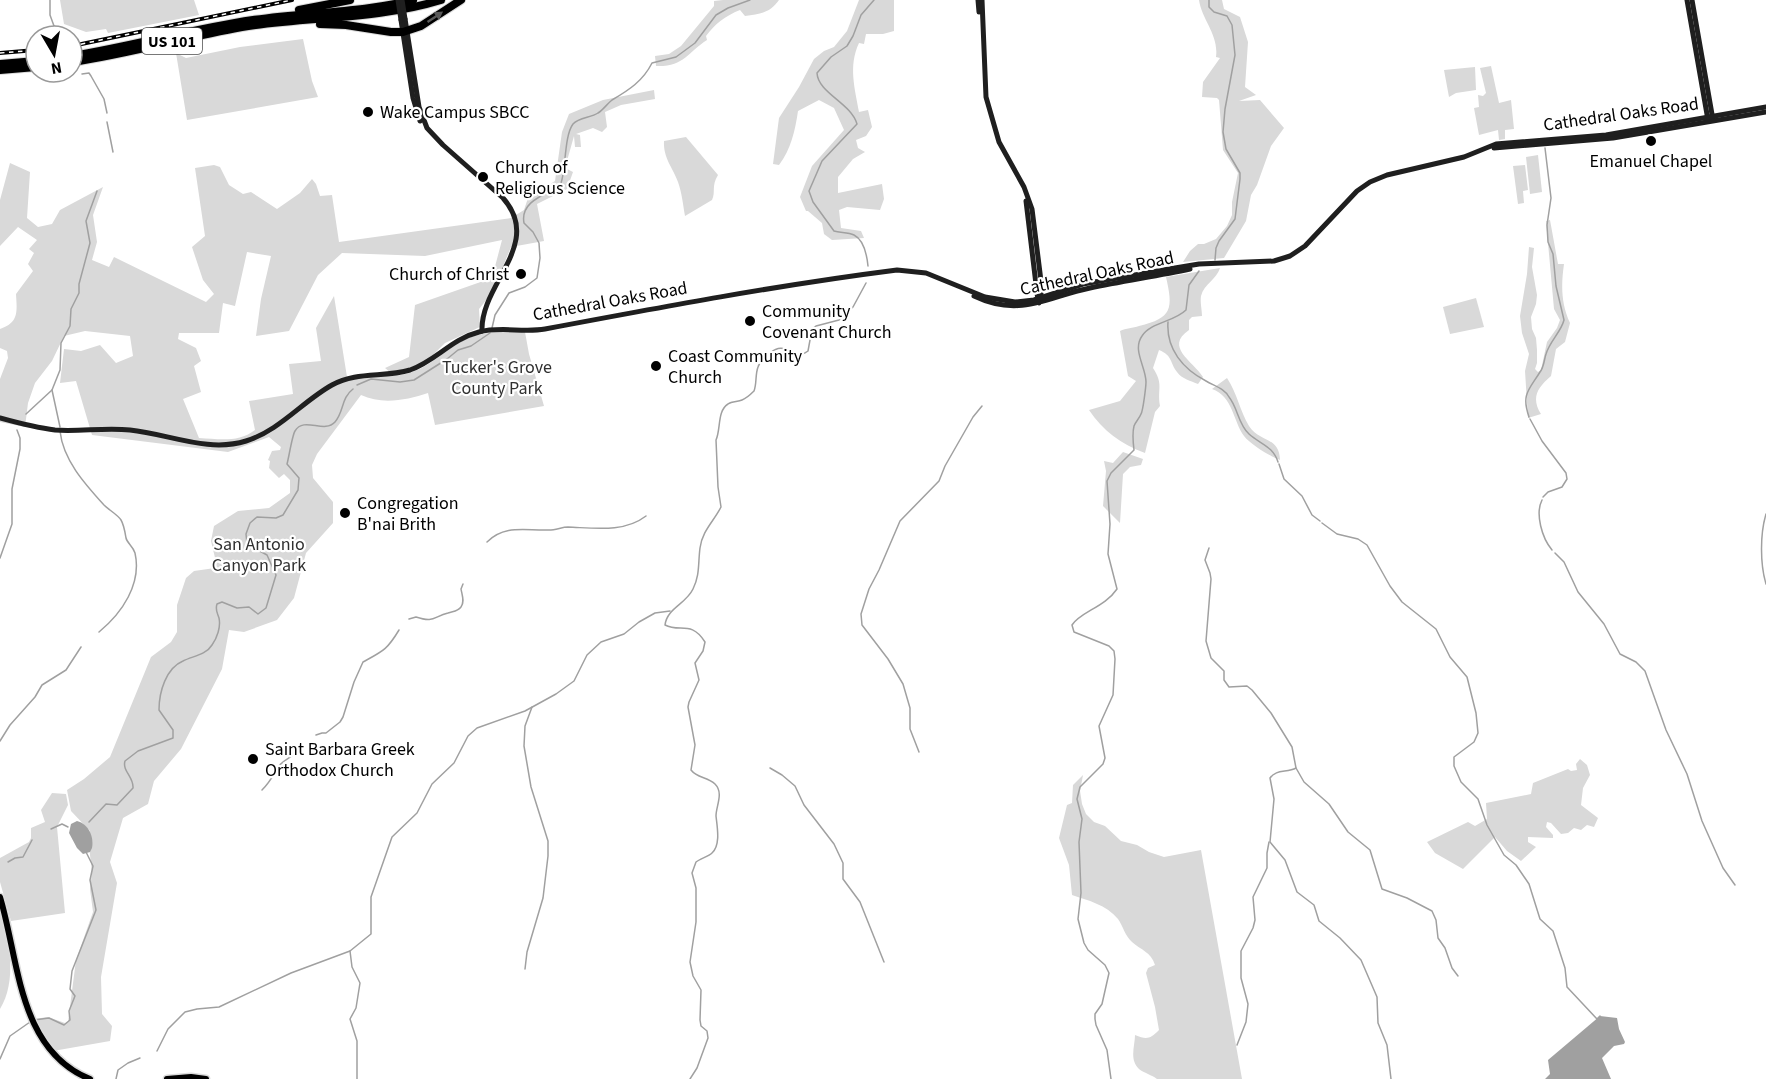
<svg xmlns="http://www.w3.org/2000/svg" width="1766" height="1079" font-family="'Source Sans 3',sans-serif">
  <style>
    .green { fill: #d9d9d9 }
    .water { fill: #a0a0a0 }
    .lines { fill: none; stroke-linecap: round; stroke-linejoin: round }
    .stream { stroke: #a0a0a0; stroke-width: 1.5 }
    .primary-casing { stroke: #dbdbdb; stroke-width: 9 }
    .highway-casing { stroke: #dbdbdb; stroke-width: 10 }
    .secondary { stroke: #1f1f1f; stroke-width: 5 }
    .primary { stroke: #000; stroke-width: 6 }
    .highway { stroke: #000; stroke-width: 8 }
    .rail-casing { stroke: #000; stroke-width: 4 }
    .rail { stroke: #fff; stroke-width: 1.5; stroke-dasharray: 4.5; stroke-linecap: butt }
    .secondary-bridge { stroke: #1f1f1f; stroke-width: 5 }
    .oneway { fill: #595959 }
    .poi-dot { fill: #000; stroke: #fff; stroke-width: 2 }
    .labels { text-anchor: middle; stroke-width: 4.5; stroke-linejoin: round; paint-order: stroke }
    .shield { fill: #fff; stroke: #4c4c4c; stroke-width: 1.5 }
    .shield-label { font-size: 16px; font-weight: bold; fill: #000 }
    .poi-label { font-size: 18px; fill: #000; stroke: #fff; text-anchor: start }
    .street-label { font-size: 18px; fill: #000; stroke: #fff }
    .park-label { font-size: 18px; fill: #303030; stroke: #fff }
  </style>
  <rect width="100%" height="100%" fill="#fff"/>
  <g class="green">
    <polygon points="60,0 194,0 199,15 108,33 106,29 86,32 64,24"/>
    <path d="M723 0H779C770 13 760 14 745 16L740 10C725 16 715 24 706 36L707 40C687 53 684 67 656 66L655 56 669 54 681 46 714 6V1Z"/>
    <path d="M859 0H894V31L883 34H866L864 44 859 43C848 66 855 89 859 112L868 110 872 127 866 136 856 140 858 148 865 152 853 159 838 177V193L882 184 884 199 880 210 847 207 839 210 841 228 861 231 864 238 832 240 824 234 822 223 808 211H806L800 197 812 166 844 130 834 108 819 100 798 111C795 131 791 149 779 165L773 164 779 118 799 87 814 59 824 51 834 47 847 31Z"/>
    <path d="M1199 0H1222L1224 9 1240 17 1248 42 1245 87 1256 95 1239 101 1260 100 1284 128 1271 146 1257 185 1251 195 1246 221 1224 258 1183 262 1190 251 1198 244H1204L1216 239 1227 226 1232 215V202L1238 173 1223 150 1219 100 1217 98 1202 97 1203 82 1220 58 1216 57C1219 35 1202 20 1199 0Z"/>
    <polygon points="303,39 312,81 318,97 187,120 176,53 186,58 240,47"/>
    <polygon points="1491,66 1499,103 1511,100 1514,129 1505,130 1505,139 1499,140 1498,130 1479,135 1474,108 1479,107 1478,95 1483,96 1486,93 1480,68"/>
    <polygon points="1475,67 1476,90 1456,93 1449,97 1444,70"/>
    <path d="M654 90 655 99 621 105 605 112 607 127 602 132 593 128 576 134 580 135 581 147H575L574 136 565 168 573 172 567 189 537 204 544 241 511 247 492 293 479 309 480 327 445 343 425 363 391 373 385 368 409 357 415 305 492 278 502 240 425 256 342 253 318 275 289 331 256 336 261 299 271 256 247 252 235 306 223 303 219 333H179L178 339 196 348 201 361 194 366 201 392 183 399 199 438C219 439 238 443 255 430L249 401 293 394 289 364 321 361 316 328 334 296 347 377C368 376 392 379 412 372 427 367 438 357 451 348 473 331 498 331 525 332L529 354 544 406 435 425 428 393C407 400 382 405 361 395L317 454 312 465 313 478 333 502V523L306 553 294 598 277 620 244 632 229 630 222 669 181 749 154 781 148 804 123 818 110 862 117 883 101 977 102 1014 112 1026 110 1041 53 1051 34 1019 48 1017 65 1023 68 1022 76 960 93 912 90 889 92 872 88 838 90 831 71 811 67 790 84 779 110 757 151 657 171 642 177 632V605L186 578 194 571 215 568 216 562 211 541 214 526 238 511 269 508 290 493V480L284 474 279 478 269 468 270 461 268 460 272 451 280 450 281 447 269 437 228 452 92 435 76 381 60 383 64 349 81 351 100 345 116 363 133 356 130 336 85 331 64 336 52 361 35 383 28 403 25 427 0 422V379L8 358 7 351 0 348V329C19 322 17 312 16 294L33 271 28 264 34 253 29 249 37 240 18 227 0 246V200L10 163 30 172 27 218 38 227 52 224 60 210 103 187 93 215 97 242 92 260 109 267 114 257 206 302 214 294 203 280 192 247 205 236 195 168 214 165 220 167 229 185 243 194 251 192 277 209 300 193 312 179 316 184 320 196 332 195 339 242 511 218 524 210 528 198 555 181 562 132 569 114 603 100Z"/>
    <path d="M686 137 718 175C711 186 716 192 712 200L685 216C683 205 682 193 678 182 673 168 663 158 664 141Z"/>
    <polygon points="1538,155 1542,192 1530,194 1526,157"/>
    <polygon points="1525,165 1528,190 1523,191 1524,203 1518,204 1513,166"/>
    <path d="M1550 220 1558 264H1564C1561 285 1561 304 1570 323L1565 342 1556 349 1551 376C1537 388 1531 398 1541 414L1528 418 1525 371 1529 354 1522 333 1520 316 1527 274 1529 247 1534 248 1532 267 1537 295 1536 304 1531 317 1532 329 1536 338 1537 350V363L1535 369 1538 372 1541 370 1547 342 1557 328 1560 320 1554 309 1546 221Z"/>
    <path d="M1220 268C1217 279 1204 284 1201 296 1200 302 1202 310 1202 316L1192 317 1189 320V330C1164 347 1193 361 1203 377L1198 384C1191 381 1182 379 1177 372 1169 361 1173 356 1159 350L1153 368C1164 385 1157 388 1160 406L1155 412 1145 453C1121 444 1103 431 1089 410L1120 401 1136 381 1128 376 1120 331C1126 328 1133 328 1139 326 1173 318 1173 308 1166 277Z"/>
    <polygon points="1476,298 1484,327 1450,334 1443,307"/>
    <path d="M1227 378C1237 393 1240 411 1249 426 1260 443 1279 436 1280 460 1270 456 1251 445 1244 436 1233 421 1233 396 1212 389Z"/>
    <polygon points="1123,452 1143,459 1141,465 1130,467 1123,474 1120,523 1103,506 1106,471 1104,461 1113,463"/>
    <polygon points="1580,759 1587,765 1590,775 1583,788 1581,805 1598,818 1594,827 1587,825 1581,830 1574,828 1568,833 1561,834 1551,823 1547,822 1546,827 1553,835 1553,838 1528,837 1528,842 1536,847 1521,861 1507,851 1495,837 1463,869 1435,853 1427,842 1468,822 1475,826 1487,819 1486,803 1531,794 1533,783 1568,769 1571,771 1577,770 1576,764"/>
    <path d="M1083 775 1080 791 1082 804 1086 814 1094 822 1105 826 1121 841 1137 845 1149 852 1164 857 1201 850 1242 1079H1157C1152 1075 1144 1073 1139 1069 1129 1059 1135 1046 1135 1035 1147 1040 1150 1039 1159 1030L1155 1007 1146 973 1148 968 1155 965C1151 952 1141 950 1132 942 1125 936 1123 926 1118 919 1107 905 1087 900 1072 895L1069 865 1059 838 1067 805 1072 803 1073 785Z"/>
    <polygon points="52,793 66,794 68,805 57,827 65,913 11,921 0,882 0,858 29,842 31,838 31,828 45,822 41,810"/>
    <path d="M0 912C10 941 17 981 0 1009Z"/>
  </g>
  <g class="water">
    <path d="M77 821C89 824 94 837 92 848L90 852 83 854 77 848 69 833 71 824Z"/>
    <polygon points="1600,1016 1617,1018 1619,1029 1625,1042 1624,1044 1614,1046 1602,1058 1611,1079 1545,1079 1550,1074 1548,1060"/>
  </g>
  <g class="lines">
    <g class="stream">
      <polyline points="50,0 50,15 54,26 72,36"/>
      <polyline points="1209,0 1209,7 1214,12 1227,16 1232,25 1235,55 1225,109 1223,132 1226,149 1240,173 1240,179 1235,219 1219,241 1216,248 1215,260"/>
      <polyline points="72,36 75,44"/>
      <polyline points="82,74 89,73 91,76 104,99 107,113"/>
      <polyline points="107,122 113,152"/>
      <path d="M868 266C867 256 864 240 854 235 848 232 840 233 834 231L813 202 809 191 822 161 857 124C851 103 818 93 817 73L831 57 847 46 853 36 861 15 874 0"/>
      <path d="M1168 322C1166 349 1183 369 1206 381 1214 386 1224 388 1229 397 1238 408 1238 424 1249 434 1260 444 1273 446 1278 462"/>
      <path d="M492 328 495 315 509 293 525 287 537 278 540 258 539 243 533 232 524 223C520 202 544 195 558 187L561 183C566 170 564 136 573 124 579 117 591 118 598 113 603 110 607 104 612 100 629 90 643 81 652 63L676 57 695 43 716 15 728 8 750 0"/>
      <polyline points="357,385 371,379 400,382 414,380 447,359 458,350 471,346 490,333"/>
      <polyline points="52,390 60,427"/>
      <polyline points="26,414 52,390 60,370 61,343 70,326 71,309 79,293 79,284 90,243 86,221 97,191"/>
      <path d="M1529 417C1521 394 1529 390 1540 372 1544 367 1544 360 1546 354 1550 341 1561 332 1564 320L1556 286 1553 254 1548 242 1547 225 1551 198 1545 148"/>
      <polyline points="1530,419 1542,441 1566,473 1567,479 1562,487 1548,492 1543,497"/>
      <path d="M60 431C63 460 85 484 104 505 109 510 118 515 121 520 124 525 125 532 126 538 127 543 133 546 135 553 142 584 122 613 99 632"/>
      <polyline points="1279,464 1284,479 1302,496 1312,515 1320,521"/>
      <path d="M1542 500C1535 514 1542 538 1552 550"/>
      <path d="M1766 514C1760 534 1760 564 1766 584"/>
      <polyline points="1322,523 1337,534 1358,539 1367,545 1390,586 1402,602 1436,629 1450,657 1467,677 1476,713 1478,733 1474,742 1454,757 1454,766 1461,782 1478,799 1487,825 1504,855 1516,865 1529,884 1540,919 1553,931 1565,968 1567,987 1597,1019 1600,1016"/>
      <path d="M487 542C505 524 526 531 549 530 556 530 562 527 568 527 594 528 624 533 646 516"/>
      <path d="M1209 548 1205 560 1210 573 1211 579 1206 641 1211 658 1224 671V680L1229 687 1247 686 1252 690 1271 713 1292 747 1296 768C1287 773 1276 769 1270 778L1274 799 1270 842 1285 860 1297 892 1314 905 1319 921 1340 938 1361 960 1377 997 1378 1023 1387 1045 1391 1079"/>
      <polyline points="1555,553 1564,562 1578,592 1604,624 1620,654 1636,662 1645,671 1666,730 1687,774 1702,821 1723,868 1735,885"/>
      <polyline points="0,558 12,524 12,489 20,449 20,438 17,430"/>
      <path d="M409 619 416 617C434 623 433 617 448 613 453 611 457 612 461 607 465 602 462 595 461 589L463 584"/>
      <path d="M316 735 322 733H326L340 722 343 717 354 682 363 662C383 651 387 650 399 630"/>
      <polyline points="0,741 10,725 35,697 42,685 66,670 81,647"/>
      <polyline points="919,752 910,729 910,708 903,684 888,659 862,625 861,614 869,589 879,570 900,521 939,481 945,466 973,417 982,406"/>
      <polyline points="770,768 782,775 795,786 804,805 834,844 843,863 843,879 860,902 884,962"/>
      <polyline points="1296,768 1304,782 1329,804 1348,832 1370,850 1382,889 1407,898 1432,911 1436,920 1438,938 1445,948 1452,968 1458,976"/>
      <path d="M262 790C270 782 274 774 279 766 284 759 293 758 297 750"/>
      <path d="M89 822 106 804 117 805 133 788C134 777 122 771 125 761L138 751 173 738V730L159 710C159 692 166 668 183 661 193 656 206 655 212 645 217 638 221 627 219 618 217 612 215 610 217 604L222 602 237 608 249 607 258 614 266 608 276 575 267 555 247 544 246 534 250 523 257 517 276 518 283 515 298 490 299 478 287 464C289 457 292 436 295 431 304 416 324 434 335 422 344 412 341 398 353 389"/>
      <polyline points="51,829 62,824 68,827"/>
      <polyline points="8,862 15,858 23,857 32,840"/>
      <polyline points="525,969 527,952 543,898 548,856 548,841 531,787 524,746 525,726 532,707"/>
      <polyline points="34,1020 49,1018 64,1025 70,1020 69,1011 75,996 70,989 72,971 96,910 90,880 93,866 86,852"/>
      <polyline points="1237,1045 1246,1022 1248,1004 1241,978 1241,951 1253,928 1255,920 1253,897 1267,868 1267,853 1269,842"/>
      <polyline points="157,1051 168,1029 185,1012 197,1009 219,1007 291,973 350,951"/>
      <polyline points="0,1059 10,1036 30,1022"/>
      <polyline points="116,1079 118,1070 128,1063 140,1058"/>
      <polyline points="357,1079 357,1041 350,1019 356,1008 360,983 352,967 350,951 371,934 371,897 392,837 417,813 432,784 454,763 468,736 477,728 525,711 556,694 574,681 587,655 601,642 624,634 639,622 655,613 670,611"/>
      <path d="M690 1079 697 1068 708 1038 707 1031 701 1026 700 1020 701 990 693 976 690 962 696 922V888L692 873 696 862C700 859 709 856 712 853 721 845 717 826 716 816 716 806 724 793 715 784 708 777 697 778 691 770L695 745 688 707 689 702 699 680 695 663 703 651 705 642C691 620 680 633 665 625 667 608 686 604 693 589 700 575 698 563 700 548 702 531 714 521 721 507L718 487 716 440C721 429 717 411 728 404 732 401 738 402 742 400 747 398 751 394 754 391 757 383 755 375 758 367 760 361 765 357 770 353 788 338 790 364 808 351L812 329 816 326 839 320 853 307 866 283"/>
      <path d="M1111 1079 1107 1050 1096 1025 1095 1019V1014L1102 1004 1109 973 1105 965 1088 950 1084 943 1078 919 1081 893 1079 842 1082 819 1077 799 1080 787 1103 764 1105 758 1099 726 1113 695 1115 659 1114 651 1109 646 1074 632 1072 625C1080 612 1105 607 1117 589L1108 554 1110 524 1107 481 1111 473 1134 450C1133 442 1132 434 1134 426 1136 421 1139 419 1141 414 1143 411 1146 386 1146 382 1146 367 1132 350 1142 336 1151 322 1174 322 1186 310L1189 285 1199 271"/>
    </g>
    <g class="primary-casing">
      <g id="primary">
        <path d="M0 897C19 960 18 1050 90 1079"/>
        <polyline points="167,1079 191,1077 206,1079"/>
      </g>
    </g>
    <g class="highway-casing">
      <g id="highway">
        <polyline points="299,10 350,0"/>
        <polyline points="320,24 346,25 391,32 403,32 421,26 461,0"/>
        <path d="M72 56C133 46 192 29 253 20 306 12 361 13 413 0"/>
        <path d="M72 62C129 54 185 37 242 27 309 16 376 20 441 0"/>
        <polyline points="0,64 36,61"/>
        <polyline points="0,70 36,67"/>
      </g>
    </g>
    <g class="secondary">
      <polyline points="978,0 979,12"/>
      <polyline points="982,0 986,97 999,142 1024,187 1032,209 1041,281 1041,297 1039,303"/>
      <polyline points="1687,0 1708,120"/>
      <polyline points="1692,0 1713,120"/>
      <path d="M405 19 419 107 427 128 443 145 503 198C544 244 480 284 482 331"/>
      <polyline points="401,20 413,98 420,121"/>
      <polyline points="1494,148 1613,138 1766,112"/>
      <polyline points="1026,201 1038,301"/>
      <path d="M974 296C1020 318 1046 297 1090 288 1123 281 1157 276 1190 269"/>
      <path d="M0 418C18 423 37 428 55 430 80 432 105 427 130 430 169 434 208 453 246 441 279 431 303 401 332 385 357 371 384 378 410 370 436 361 451 339 479 332 501 326 523 333 545 329 662 307 779 285 897 270L926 273 985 297 1015 302 1034 300 1083 284 1175 268 1199 264 1274 261 1290 256 1305 246 1357 191 1370 182 1387 175 1464 157 1496 144 1606 135 1766 107"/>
    </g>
    <use href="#primary" class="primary"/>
    <use href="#highway" class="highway"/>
    <g class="rail-casing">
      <g id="rail">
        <polyline points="72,46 292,0"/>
        <polyline points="0,53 36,50"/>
      </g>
    </g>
    <use href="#rail" class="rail"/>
    <g class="secondary-bridge">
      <polyline points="398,0 401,20"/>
      <polyline points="402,0 405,19"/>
    </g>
  </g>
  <defs><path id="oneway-solid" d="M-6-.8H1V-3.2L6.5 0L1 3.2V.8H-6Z" transform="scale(1.5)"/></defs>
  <use class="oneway" href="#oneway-solid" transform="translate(435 17) rotate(-34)"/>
  <g class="poi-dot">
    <circle cx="368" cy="112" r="6"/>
    <circle cx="1651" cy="141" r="6"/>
    <circle cx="483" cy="177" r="6"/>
    <circle cx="521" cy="274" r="6"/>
    <circle cx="750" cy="321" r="6"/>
    <circle cx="656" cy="366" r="6"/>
    <circle cx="345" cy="513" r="6"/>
    <circle cx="253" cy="759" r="6"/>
  </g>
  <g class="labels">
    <rect class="shield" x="142" y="28" width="60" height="26" rx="4.5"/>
    <g class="shield-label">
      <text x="172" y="47">US 101</text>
    </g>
    <g class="poi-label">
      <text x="380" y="118">Wake Campus SBCC</text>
      <text x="1651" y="167" text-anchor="middle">Emanuel Chapel</text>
      <text x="495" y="173">Church of<tspan x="495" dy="21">Religious Science</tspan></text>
      <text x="509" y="280" text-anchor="end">Church of Christ</text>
      <text x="762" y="317">Community<tspan x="762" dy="21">Covenant Church</tspan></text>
      <text x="668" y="362">Coast Community<tspan x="668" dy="21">Church</tspan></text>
      <text x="357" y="509">Congregation<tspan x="357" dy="21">B'nai Brith</tspan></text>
      <text x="265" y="755">Saint Barbara Greek<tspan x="265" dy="21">Orthodox Church</tspan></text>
    </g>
    <g class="street-label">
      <text transform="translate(1621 114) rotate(-8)" y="6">Cathedral Oaks Road</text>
      <text transform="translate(1097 273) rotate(-12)" y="6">Cathedral Oaks Road</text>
      <text transform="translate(610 301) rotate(-10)" y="6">Cathedral Oaks Road</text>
    </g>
    <g class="park-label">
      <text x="497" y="373">Tucker's Grove<tspan x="497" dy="21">County Park</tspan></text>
      <text x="259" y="550">San Antonio<tspan x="259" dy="21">Canyon Park</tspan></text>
    </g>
  </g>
  <g transform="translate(54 54) rotate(170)"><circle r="28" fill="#ffffff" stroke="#999999" stroke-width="1.5"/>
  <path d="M0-4.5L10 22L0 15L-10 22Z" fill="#000000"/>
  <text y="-9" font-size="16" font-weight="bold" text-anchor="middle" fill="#000000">N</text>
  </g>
</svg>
